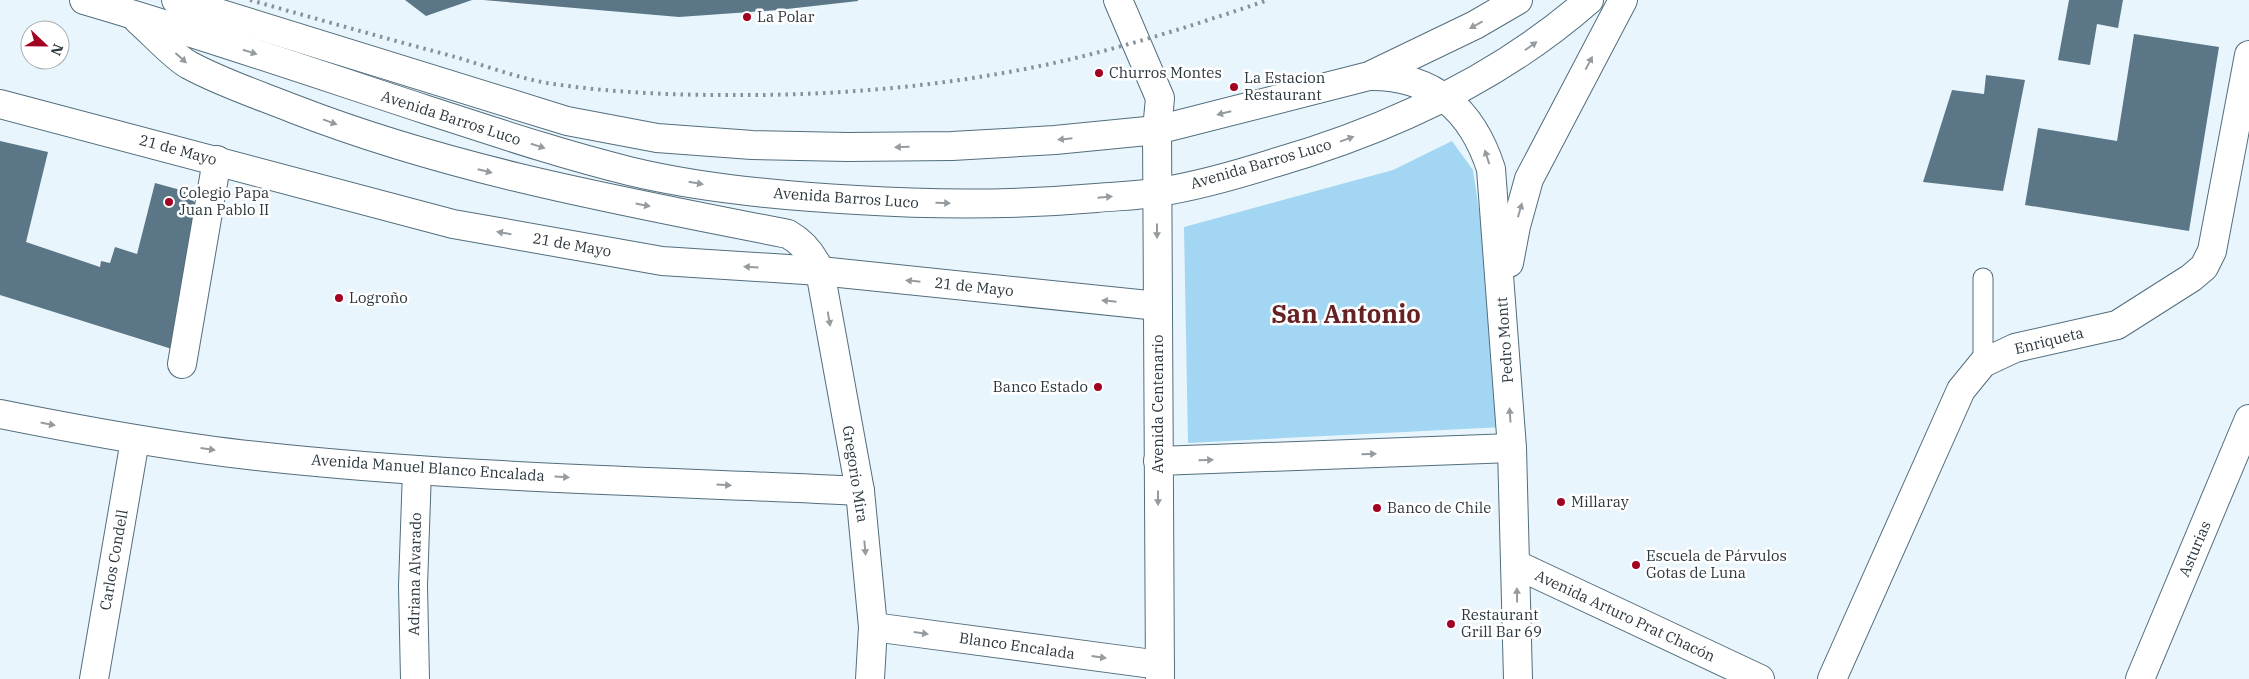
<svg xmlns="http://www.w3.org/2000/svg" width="2249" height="679" font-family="'IBM Plex Serif',serif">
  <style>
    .green { fill: #a3d6f2 }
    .building { fill: #5b7787 }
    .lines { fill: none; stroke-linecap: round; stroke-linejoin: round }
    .service-casing { stroke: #526e7d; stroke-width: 21 }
    .pedestrian-casing { stroke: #526e7d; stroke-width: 30 }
    .minor-casing { stroke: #526e7d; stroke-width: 30 }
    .tertiary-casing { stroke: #526e7d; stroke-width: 30 }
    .primary-casing { stroke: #526e7d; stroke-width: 30 }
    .service { stroke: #fff; stroke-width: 19 }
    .pedestrian { stroke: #fff; stroke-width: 28 }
    .minor { stroke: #fff; stroke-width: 28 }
    .tertiary { stroke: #fff; stroke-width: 28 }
    .primary { stroke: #fff; stroke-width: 28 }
    .rail { stroke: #869299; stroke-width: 4; stroke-dasharray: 2.5 5; stroke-linecap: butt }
    .oneway { fill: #959b9e }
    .poi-dot { fill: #a20322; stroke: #fff; stroke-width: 2 }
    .labels { text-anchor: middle; stroke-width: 5; stroke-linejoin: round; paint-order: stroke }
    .poi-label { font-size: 15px; fill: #2b373e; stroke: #fff; text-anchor: start }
    .street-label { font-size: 15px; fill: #2b373e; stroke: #fff }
    .town-label { font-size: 25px; font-weight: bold; fill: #662123; stroke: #fff }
  </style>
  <rect width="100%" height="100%" fill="#e9f5fc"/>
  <polygon class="green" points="1452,141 1473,170 1498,339 1503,427 1188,443 1184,227 1393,170"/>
  <g class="building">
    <polygon points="405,0 472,0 426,16"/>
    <polygon points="483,0 858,0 858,1 778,10 679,17"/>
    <polygon points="2069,0 2123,0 2118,28 2097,24 2090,65 2058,60"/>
    <polygon points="2134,34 2219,47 2189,231 2025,205 2038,128 2117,141"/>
    <polygon points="1986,75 2025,80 2003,191 1923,182 1952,90 1984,94"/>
    <polygon points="0,141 48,152 26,242 100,267 101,261 110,263 115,247 137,254 155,183 184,191 199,207 175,350 0,295"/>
  </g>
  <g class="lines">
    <g class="service-casing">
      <polyline id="service" points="1983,363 1983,278"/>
    </g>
    <g class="pedestrian-casing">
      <g id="pedestrian">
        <polyline points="1118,0 1160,98 1157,130"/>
        <polyline points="182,364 217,160"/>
      </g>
    </g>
    <g class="minor-casing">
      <g id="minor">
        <polyline points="1158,461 1512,448"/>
        <polyline points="873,627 1160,665"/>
        <polyline points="94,679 135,440"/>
        <polyline points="415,679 413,586 417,470"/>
        <polyline points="1832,679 1961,390 1983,363 2015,348 2117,325 2191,278 2204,267 2212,251 2249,55"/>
        <polyline points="2140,679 2249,419"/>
      </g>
    </g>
    <g class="tertiary-casing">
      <g id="tertiary">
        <polyline points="0,104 453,224 662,261 820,271 1158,306"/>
        <polyline points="820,271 860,491 873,627 870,679"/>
        <path d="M0 414C85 431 171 447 257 456 457 478 659 481 860 491"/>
        <polyline points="1517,565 1760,679"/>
      </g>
    </g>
    <g class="primary-casing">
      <g id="primary">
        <path d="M84 0C198 33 311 72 424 109 492 131 560 154 629 171 703 189 782 196 857 200 937 205 1016 205 1096 198 1116 196 1138 196 1159 192 1198 186 1236 175 1274 163 1388 130 1499 79 1589 0"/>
        <polyline points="176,0 567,121 657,138 752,145 848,147 952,146 1055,140 1157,130 1369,76 1475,25 1518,0"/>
        <path d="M138 20C152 32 174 57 189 65 222 83 259 95 294 109 454 171 621 201 788 234 804 243 813 255 820 271"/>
        <path d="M1371 76C1434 76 1472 110 1491 169L1512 448 1518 679"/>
        <polyline points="1157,130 1160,679"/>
        <polyline points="1509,263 1516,226 1529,179 1623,0"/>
      </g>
    </g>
    <use href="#service" class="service"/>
    <use href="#pedestrian" class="pedestrian"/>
    <use href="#minor" class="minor"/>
    <use href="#tertiary" class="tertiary"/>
    <use href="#primary" class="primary"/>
    <path class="rail" d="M250 0C317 19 384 38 452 56 483 65 515 77 547 83 605 92 666 95 725 95 838 96 952 86 1063 61 1132 45 1201 23 1268 0"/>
  </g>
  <defs><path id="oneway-solid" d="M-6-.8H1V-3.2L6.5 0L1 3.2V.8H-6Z" transform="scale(1.25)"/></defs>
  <g class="oneway">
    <use href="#oneway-solid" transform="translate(1476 25) rotate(151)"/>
    <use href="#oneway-solid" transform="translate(1531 46) rotate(-35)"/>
    <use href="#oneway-solid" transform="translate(250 52) rotate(18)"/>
    <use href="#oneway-solid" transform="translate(181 58) rotate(42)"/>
    <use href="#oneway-solid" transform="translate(1589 63) rotate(-62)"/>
    <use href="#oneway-solid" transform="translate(1224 113) rotate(166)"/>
    <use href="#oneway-solid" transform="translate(330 122) rotate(20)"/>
    <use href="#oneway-solid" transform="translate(1065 139) rotate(174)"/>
    <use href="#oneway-solid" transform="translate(1347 139) rotate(-20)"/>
    <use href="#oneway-solid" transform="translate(538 146) rotate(18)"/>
    <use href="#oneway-solid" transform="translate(902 147) rotate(179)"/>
    <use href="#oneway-solid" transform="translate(1487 157) rotate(-108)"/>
    <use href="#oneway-solid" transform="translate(485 171) rotate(14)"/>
    <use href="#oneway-solid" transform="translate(696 183) rotate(10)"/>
    <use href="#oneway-solid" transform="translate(1105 197) rotate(-5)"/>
    <use href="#oneway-solid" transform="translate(943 203) rotate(1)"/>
    <use href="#oneway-solid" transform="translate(643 205) rotate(11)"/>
    <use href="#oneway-solid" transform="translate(1520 210) rotate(-74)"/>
    <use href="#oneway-solid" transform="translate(1157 231) rotate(90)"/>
    <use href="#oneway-solid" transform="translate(504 233) rotate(-170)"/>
    <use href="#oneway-solid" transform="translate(751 267) rotate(-177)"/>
    <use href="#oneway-solid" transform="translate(913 281) rotate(-174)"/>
    <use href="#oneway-solid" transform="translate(1109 301) rotate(-174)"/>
    <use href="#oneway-solid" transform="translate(829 319) rotate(80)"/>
    <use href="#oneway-solid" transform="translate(1510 415) rotate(-94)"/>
    <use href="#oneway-solid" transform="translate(48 424) rotate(11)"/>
    <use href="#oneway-solid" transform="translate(208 449) rotate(8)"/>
    <use href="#oneway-solid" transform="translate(1369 454) rotate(-2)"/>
    <use href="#oneway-solid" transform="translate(1206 460) rotate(-2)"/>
    <use href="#oneway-solid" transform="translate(562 477) rotate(3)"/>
    <use href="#oneway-solid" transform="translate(724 485) rotate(3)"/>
    <use href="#oneway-solid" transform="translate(1158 498) rotate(90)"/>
    <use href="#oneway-solid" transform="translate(865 548) rotate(85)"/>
    <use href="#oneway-solid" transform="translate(1517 595) rotate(-91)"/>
    <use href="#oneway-solid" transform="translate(921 633) rotate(8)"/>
    <use href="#oneway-solid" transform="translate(1099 657) rotate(8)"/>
  </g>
  <g class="poi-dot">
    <circle cx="747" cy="17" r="5"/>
    <circle cx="1099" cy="73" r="5"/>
    <circle cx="1234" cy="87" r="5"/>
    <circle cx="169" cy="202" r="5"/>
    <circle cx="339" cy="298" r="5"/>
    <circle cx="1098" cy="387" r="5"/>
    <circle cx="1561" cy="502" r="5"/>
    <circle cx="1377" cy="508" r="5"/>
    <circle cx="1636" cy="565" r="5"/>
    <circle cx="1451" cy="624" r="5"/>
  </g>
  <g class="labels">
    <g class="poi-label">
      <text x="757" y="22">La Polar</text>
      <text x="1109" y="78">Churros Montes</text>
      <text x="1244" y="83">La Estacion<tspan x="1244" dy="17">Restaurant</tspan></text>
      <text x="179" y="198">Colegio Papa<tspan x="179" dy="17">Juan Pablo II</tspan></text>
      <text x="349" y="303">Logroño</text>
      <text x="1088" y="392" text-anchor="end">Banco Estado</text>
      <text x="1571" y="507">Millaray</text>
      <text x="1387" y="513">Banco de Chile</text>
      <text x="1646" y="561">Escuela de Párvulos<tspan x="1646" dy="17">Gotas de Luna</tspan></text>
      <text x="1461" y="620">Restaurant<tspan x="1461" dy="17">Grill Bar 69</tspan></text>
    </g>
    <g class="street-label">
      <text transform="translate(451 118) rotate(18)" y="5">Avenida Barros Luco</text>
      <text transform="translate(178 150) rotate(15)" y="5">21 de Mayo</text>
      <text transform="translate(1261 164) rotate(-16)" y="5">Avenida Barros Luco</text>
      <text transform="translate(846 198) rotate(4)" y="5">Avenida Barros Luco</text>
      <text transform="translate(572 245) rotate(10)" y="5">21 de Mayo</text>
      <text transform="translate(974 287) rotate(6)" y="5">21 de Mayo</text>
      <text transform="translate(1505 340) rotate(-94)" y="5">Pedro Montt</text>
      <text transform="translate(2049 341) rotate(-14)" y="5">Enriqueta</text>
      <text transform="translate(1158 404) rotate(-90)" y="5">Avenida Centenario</text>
      <text transform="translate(428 468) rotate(4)" y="5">Avenida Manuel Blanco Encalada</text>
      <text transform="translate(855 474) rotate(81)" y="5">Gregorio Mira</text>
      <text transform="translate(2195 549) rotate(-67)" y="5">Asturias</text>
      <text transform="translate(114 560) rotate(-80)" y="5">Carlos Condell</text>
      <text transform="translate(415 574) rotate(-89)" y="5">Adriana Alvarado</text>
      <text transform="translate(1625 616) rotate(25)" y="5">Avenida Arturo Prat Chacón</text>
      <text transform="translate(1017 646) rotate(8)" y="5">Blanco Encalada</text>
    </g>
    <g class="town-label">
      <text x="1346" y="323">San Antonio</text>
    </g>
  </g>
  <g transform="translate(45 45) rotate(112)"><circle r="24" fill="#ffffff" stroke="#aaafb2"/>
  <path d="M0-4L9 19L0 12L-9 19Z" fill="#a20322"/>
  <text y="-8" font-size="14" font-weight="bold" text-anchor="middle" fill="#2b373e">N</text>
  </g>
</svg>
